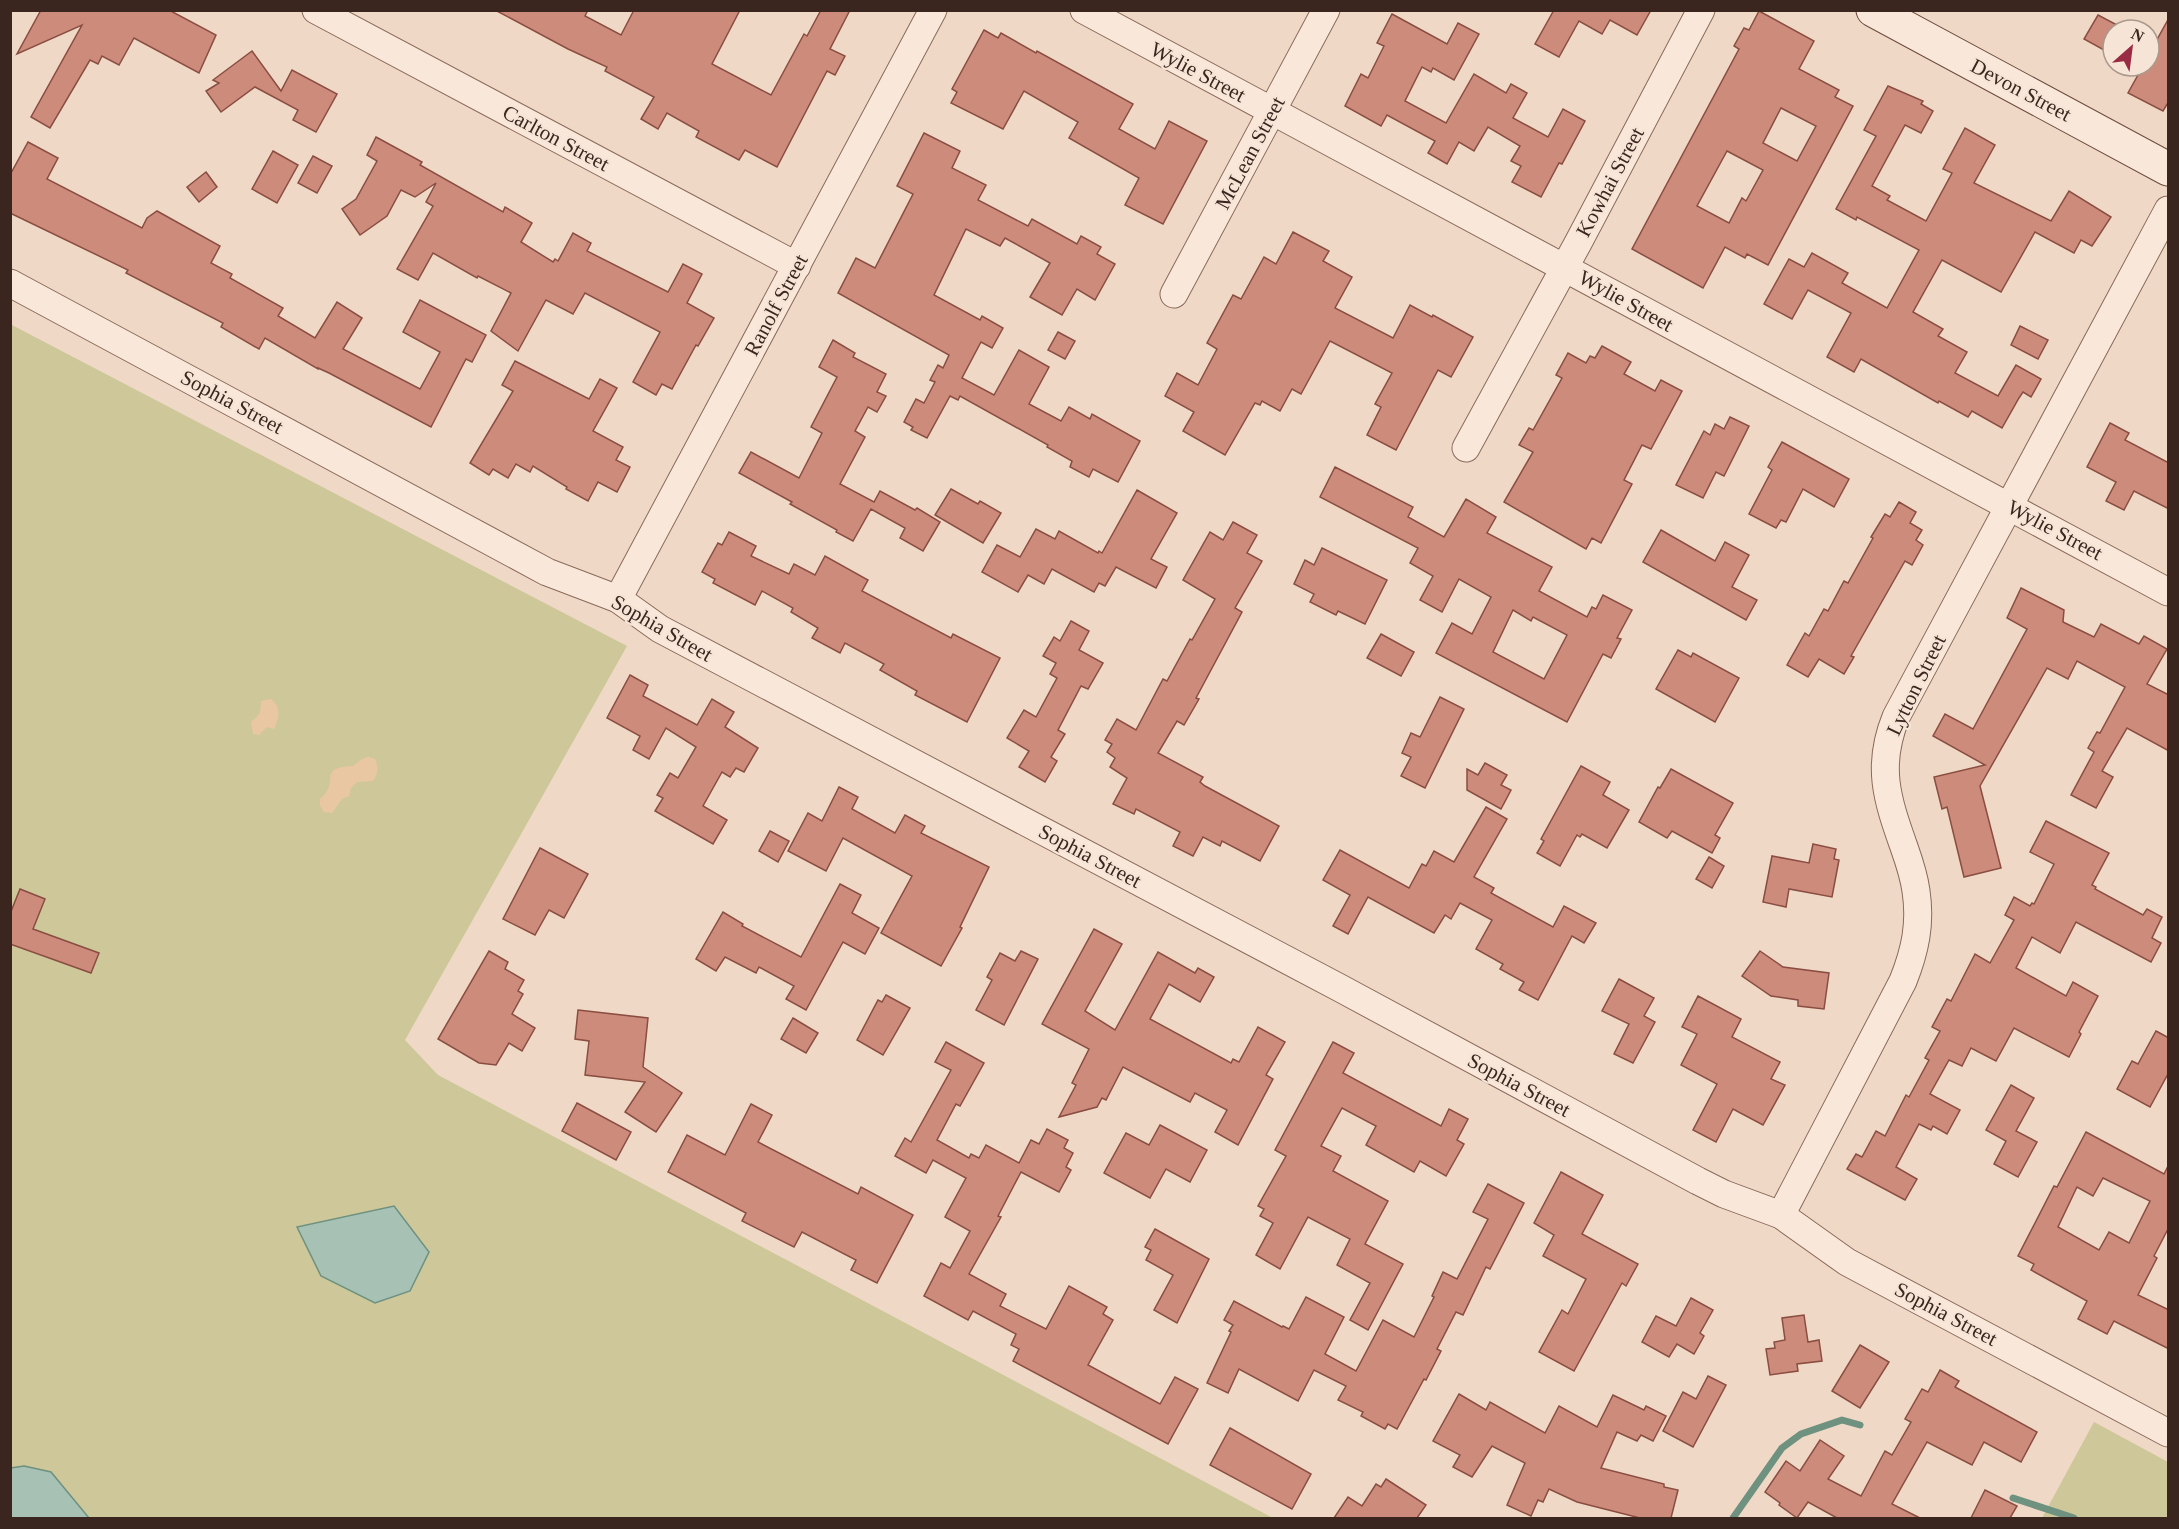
<svg xmlns="http://www.w3.org/2000/svg" width="2179" height="1529" font-family="Georgia,serif">
  <style>
    .green { fill: #cdc799 }
    .sand { fill: #eac7a3 }
    .water { fill: #a7c2b4; stroke: #6e9180; stroke-width: 1.5 }
    .lines { fill: none; stroke-linecap: round; stroke-linejoin: round }
    .stream { stroke: #6e9180; stroke-width: 7 }
    .building { fill: #cd8b7c; stroke: #8a4d41; stroke-width: 1.5; fill-rule: evenodd }
    .street-casing { stroke: #8a6a5b; stroke-width: 29 }
    .secondary-casing { stroke: #6c4b3e; stroke-width: 35 }
    .street { stroke: #f9e8d9; stroke-width: 27 }
    .secondary { stroke: #f9e8d9; stroke-width: 33 }
    .labels { text-anchor: middle; stroke-width: 4.5; stroke-linejoin: round; paint-order: stroke }
    .street-label { font-size: 21px; fill: #3a261f; stroke: #f6e5d6 }
  </style>
  <rect width="100%" height="100%" fill="#efd9c6"/>
  <g class="green">
    <polygon points="10,324 627,646 405,1040 438,1075 1273,1518 89,1518 51,1472 24,1466 11,1468"/>
    <polygon points="2094,1422 2168,1462 2168,1518 2042,1518"/>
  </g>
  <g class="sand">
    <path d="M271 699C282 708 279 718 274 729L267 727 259 735 253 734 251 722 260 713 261 701Z"/>
    <path d="M368 757 375 759C379 768 378 774 373 781L357 782 351 788 349 796 342 799 332 813 324 812 320 806V799C342 781 315 768 353 766L362 759Z"/>
  </g>
  <g class="water">
    <polygon points="394,1206 429,1252 410,1291 375,1303 321,1276 297,1227"/>
    <polygon points="24,1466 51,1472 89,1518 11,1518 11,1468"/>
  </g>
  <g class="lines">
    <g class="stream">
      <polyline points="2013,1498 2074,1518"/>
      <polyline points="1733,1518 1782,1448 1801,1434 1842,1420 1860,1425"/>
    </g>
  </g>
  <g class="building">
    <polygon points="41,10 169,10 216,35 199,73 134,38 119,65 102,56 98,64 90,60 50,128 31,117 82,25 17,54"/>
    <polygon points="495,10 588,10 585,16 621,35 634,10 740,10 712,64 771,95 804,34 807,36 821,10 850,10 830,49 845,56 835,75 827,71 777,167 745,150 739,160 696,137 699,131 667,113 658,129 641,119 654,97 605,71 607,67 568,49"/>
    <polygon points="1554,10 1651,10 1637,35 1610,20 1602,34 1579,21 1559,57 1535,44"/>
    <path d="M1759 11 1814 41 1799 69 1839 90 1835 97 1853 106 1768 265 1747 254 1745 258 1725 247 1703 288 1632 249 1739 49 1734 46 1744 28 1749 30ZM1781 108 1816 126 1797 161 1763 143ZM1727 151 1763 170 1746 201 1742 198 1729 223 1697 206Z"/>
    <polygon points="1392,14 1447,44 1458,23 1479,34 1454,80 1433,68 1431,72 1422,67 1405,101 1446,123 1474,74 1506,93 1511,84 1527,93 1513,118 1548,137 1563,109 1585,121 1562,164 1559,163 1541,197 1512,182 1521,166 1511,161 1520,146 1488,127 1474,151 1459,142 1447,164 1428,153 1435,141 1387,115 1381,126 1345,106 1361,74 1368,78 1384,46 1377,43"/>
    <polygon points="2098,15 2119,26 2117,30 2113,30 2113,55 2084,39"/>
    <polygon points="2169,18 2169,101 2163,111 2128,93 2143,66 2149,66 2149,54"/>
    <polygon points="984,30 998,38 1001,33 1036,53 1037,51 1133,104 1119,129 1155,149 1169,121 1207,141 1163,224 1125,205 1139,178 1069,138 1078,122 1024,91 1003,129 951,103 957,92 952,89"/>
    <polygon points="252,51 281,91 292,70 337,94 316,132 293,120 298,110 255,87 221,112 206,91 219,83 213,80"/>
    <polygon points="1888,86 1923,101 1921,104 1933,111 1921,133 1905,125 1872,186 1890,196 1887,200 1926,221 1952,173 1943,169 1965,128 1995,145 1974,183 2051,221 2069,191 2111,217 2092,246 2081,240 2074,253 2035,232 2001,292 1942,260 1913,312 1943,329 1938,336 1967,352 1955,373 1998,396 2016,365 2041,379 2031,397 2023,392 2019,398 2002,428 1972,411 1968,417 1939,401 1938,403 1861,359 1854,372 1827,357 1851,313 1808,290 1792,319 1764,304 1789,259 1804,267 1812,253 1848,273 1842,283 1887,308 1919,250 1857,217 1856,220 1836,209 1876,136 1864,130"/>
    <polygon points="924,133 960,151 952,168 986,185 978,200 1028,226 1032,219 1077,244 1081,236 1101,247 1097,254 1115,264 1095,300 1077,289 1062,315 1030,297 1050,263 1005,238 1000,246 966,229 934,295 980,320 982,316 1003,328 992,348 981,342 962,378 994,395 1019,350 1049,367 1029,404 1061,421 1069,407 1090,419 1092,414 1140,441 1118,482 1093,469 1089,477 1070,467 1072,461 1047,447 1048,445 960,396 958,400 950,396 927,438 911,430 913,427 904,422 916,399 924,403 935,382 930,380 938,365 943,368 949,355 838,293 856,258 875,268 913,194 897,186"/>
    <polygon points="376,137 422,162 420,165 503,212 505,207 532,223 521,242 553,262 555,259 558,261 573,233 591,243 587,251 668,292 683,264 702,274 687,303 714,318 698,346 696,345 672,389 662,384 656,395 633,382 660,332 585,293 573,314 546,300 518,351 491,331 511,293 478,276 477,278 433,253 418,280 397,269 433,206 426,202 436,183 415,197 401,190 387,216 360,235 342,209 356,199 377,161 367,155"/>
    <polygon points="28,142 58,158 47,179 142,228 147,218 157,211 220,246 211,263 232,274 230,278 283,308 278,316 315,338 337,302 362,318 343,349 420,389 440,352 403,332 420,300 486,335 472,362 466,359 431,427 329,373 318,368 318,369 265,338 259,349 221,327 223,323 126,273 128,270 10,213 10,175"/>
    <polygon points="273,151 298,165 277,203 252,189"/>
    <polygon points="313,156 332,166 317,193 298,183"/>
    <polygon points="206,172 217,187 199,202 187,187"/>
    <polygon points="1293,232 1329,251 1323,261 1352,277 1335,308 1393,338 1410,305 1432,317 1433,315 1473,337 1451,377 1438,370 1396,450 1367,435 1381,407 1375,404 1392,373 1330,341 1301,394 1292,389 1280,411 1262,401 1260,405 1255,403 1225,455 1183,431 1194,412 1165,396 1177,373 1198,385 1217,349 1207,343 1233,295 1241,299 1264,257 1276,264"/>
    <polygon points="2020,326 2048,340 2038,359 2011,345"/>
    <polygon points="1058,332 1075,341 1065,359 1048,350"/>
    <polygon points="833,340 855,353 853,357 886,374 877,392 886,396 877,412 868,407 855,431 865,437 840,484 874,502 880,491 915,510 917,508 940,522 923,551 900,538 905,528 871,509 853,541 836,532 837,530 790,504 792,502 739,473 751,452 799,478 822,433 811,427 837,377 819,367"/>
    <polygon points="1602,346 1631,362 1624,374 1655,391 1661,380 1682,391 1651,449 1642,445 1624,480 1632,484 1601,543 1592,538 1586,549 1504,502 1533,452 1519,445 1529,428 1533,430 1562,378 1556,375 1568,353 1586,363 1590,356 1595,358"/>
    <polygon points="515,361 589,399 600,379 617,388 593,431 623,447 616,460 630,467 617,492 598,482 588,501 566,489 567,487 533,466 530,472 516,464 508,478 493,469 489,475 470,463 513,391 502,385"/>
    <polygon points="1730,417 1749,426 1724,476 1716,472 1703,498 1676,485 1704,431 1710,435 1715,424 1724,429"/>
    <polygon points="2110,423 2129,433 2125,440 2169,463 2169,509 2134,491 2124,510 2106,501 2116,482 2087,467"/>
    <polygon points="1782,442 1849,479 1834,507 1803,489 1786,522 1781,520 1776,528 1749,514 1772,470 1768,467"/>
    <path d="M1335 467 1413 507 1408 517 1444 537 1466 499 1496 517 1487 533 1552 567 1539 591 1587 617 1592 607 1596 609 1603 595 1632 610 1617 638 1621 639 1611 658 1603 654 1567 722 1436 653 1452 623 1472 634 1491 597 1459 579 1442 612 1420 600 1433 576 1410 563 1418 548 1320 497ZM1513 610 1531 621 1533 617 1567 635 1544 679 1493 652Z"/>
    <polygon points="951,489 978,504 980,501 1001,513 983,543 935,515"/>
    <polygon points="1137,490 1177,513 1151,559 1167,567 1156,588 1116,567 1105,586 1099,583 1094,592 1052,569 1044,584 1028,575 1018,592 982,572 997,545 1020,557 1036,529 1055,539 1059,531 1098,553 1099,551 1102,553"/>
    <polygon points="1899,502 1916,512 1910,523 1922,530 1916,540 1923,545 1912,565 1905,561 1851,656 1854,657 1844,674 1819,659 1808,677 1787,665 1805,633 1809,636 1824,609 1828,611 1844,581 1848,583 1873,538 1871,537 1885,514 1890,517"/>
    <polygon points="1233,522 1257,535 1247,553 1262,561 1235,608 1242,612 1196,698 1199,699 1184,725 1177,721 1158,753 1203,777 1200,782 1205,786 1279,826 1260,861 1222,841 1220,846 1203,837 1193,856 1173,846 1180,832 1136,809 1134,814 1113,804 1127,778 1110,767 1115,758 1107,752 1112,744 1105,740 1117,719 1136,730 1163,679 1167,681 1190,639 1192,640 1215,599 1183,580 1210,532 1223,540"/>
    <polygon points="1661,530 1715,561 1725,542 1749,555 1732,587 1757,600 1746,620 1643,562"/>
    <polygon points="729,532 756,546 751,556 789,574 794,564 815,575 825,556 868,580 862,591 951,638 953,634 1000,658 967,722 915,695 917,691 880,670 884,664 845,643 840,653 812,638 818,628 791,612 793,608 762,591 755,605 713,583 715,579 702,572 718,543 722,545"/>
    <polygon points="1322,548 1387,580 1365,624 1338,611 1336,615 1310,602 1314,594 1294,584 1305,560 1314,565"/>
    <polygon points="2021,588 2064,610 2063,622 2094,637 2101,624 2139,644 2144,636 2167,649 2147,684 2169,695 2169,751 2127,728 2102,771 2113,777 2096,808 2071,795 2094,752 2088,748 2097,732 2100,733 2125,687 2077,661 2068,679 2047,668 1980,786 2001,868 1964,877 1947,807 1942,809 1934,777 1985,765 1933,736 1945,714 1973,729 2027,629 2007,618"/>
    <polygon points="1071,621 1089,631 1079,650 1103,663 1088,689 1081,686 1058,730 1065,734 1051,757 1057,761 1045,782 1019,767 1029,751 1007,738 1024,710 1036,717 1057,678 1050,674 1056,663 1043,656 1054,637 1060,641"/>
    <polygon points="1381,634 1414,652 1401,676 1367,658"/>
    <polygon points="1678,650 1691,657 1693,653 1739,678 1715,722 1656,689"/>
    <polygon points="630,675 648,685 643,696 697,725 712,699 734,712 725,727 758,748 744,772 736,768 730,777 722,772 703,806 727,820 713,844 655,811 663,798 657,795 670,773 678,778 696,747 666,728 649,759 633,750 640,736 607,718"/>
    <polygon points="1440,697 1464,709 1425,788 1401,776 1411,757 1402,753 1411,733 1420,737"/>
    <polygon points="1485,763 1507,775 1501,785 1511,790 1501,809 1467,790 1467,769 1478,775"/>
    <polygon points="1581,766 1610,782 1603,795 1629,810 1607,848 1582,834 1580,837 1577,835 1560,866 1537,853 1544,841 1541,839"/>
    <polygon points="1671,769 1733,803 1715,835 1720,838 1712,853 1672,831 1667,838 1639,822 1658,787 1660,788"/>
    <polygon points="839,787 858,797 852,809 895,833 905,815 925,826 921,833 989,867 960,927 962,928 941,966 881,933 912,876 843,838 826,871 788,851 808,813 822,821"/>
    <polygon points="1486,807 1507,819 1474,877 1494,888 1491,893 1553,927 1564,906 1596,923 1584,943 1572,936 1538,1000 1519,990 1524,982 1500,969 1503,964 1476,949 1492,920 1460,903 1451,919 1445,915 1434,933 1368,897 1348,934 1333,926 1350,895 1323,880 1340,850 1409,888 1422,864 1426,866 1434,851 1454,862"/>
    <polygon points="2046,821 2109,853 2092,885 2096,887 2095,889 2143,915 2147,909 2162,917 2152,938 2161,943 2151,962 2076,922 2060,953 2032,937 2016,968 2066,996 2073,982 2098,996 2079,1032 2081,1034 2069,1057 2014,1028 1996,1061 1971,1048 1962,1066 1949,1060 1930,1094 1960,1110 1947,1134 1933,1126 1931,1130 1919,1124 1896,1167 1917,1179 1905,1200 1847,1169 1856,1154 1862,1157 1876,1131 1885,1136 1906,1095 1909,1097 1929,1060 1925,1058 1940,1031 1932,1027 1947,999 1951,1001 1975,954 1990,963 2014,920 2005,915 2014,897 2030,906 2032,903 2034,904 2054,864 2030,852"/>
    <polygon points="770,831 789,841 778,862 759,851"/>
    <polygon points="1813,844 1836,849 1834,859 1839,860 1832,897 1789,889 1786,907 1763,902 1772,856 1809,863"/>
    <polygon points="540,848 588,874 564,918 549,910 535,935 503,919"/>
    <polygon points="1709,857 1724,866 1712,888 1696,879"/>
    <polygon points="840,884 861,895 852,913 879,928 865,954 843,942 806,1010 786,999 794,986 759,967 756,973 725,957 716,971 696,959 723,912 743,924 742,926 801,957"/>
    <polygon points="20,889 45,899 33,929 99,953 91,973 10,944 10,914"/>
    <polygon points="1094,929 1122,944 1085,1011 1115,1030 1158,952 1195,973 1198,968 1214,977 1200,1002 1169,984 1150,1019 1231,1063 1233,1059 1239,1062 1258,1027 1285,1042 1266,1075 1273,1079 1238,1145 1215,1132 1227,1110 1195,1093 1190,1102 1123,1067 1106,1100 1102,1098 1097,1107 1059,1117 1076,1085 1072,1083 1089,1049 1042,1024"/>
    <polygon points="489,951 508,962 505,969 524,980 518,991 523,994 512,1014 535,1028 522,1051 509,1043 496,1065 479,1063 438,1039"/>
    <polygon points="1021,951 1038,959 1004,1025 976,1010 992,980 987,977 1000,953 1015,961"/>
    <polygon points="1760,951 1783,967 1829,973 1824,1009 1798,1006 1798,1000 1771,996 1742,976"/>
    <polygon points="1619,979 1654,998 1644,1016 1655,1022 1633,1063 1614,1054 1629,1024 1602,1011"/>
    <polygon points="886,995 910,1008 883,1055 857,1040 878,1000 882,1002"/>
    <polygon points="1698,996 1741,1019 1732,1037 1780,1062 1771,1079 1785,1085 1763,1125 1733,1109 1716,1142 1693,1130 1717,1084 1681,1065 1697,1034 1682,1027"/>
    <polygon points="578,1010 648,1018 643,1067 682,1093 656,1132 625,1112 645,1082 585,1075 589,1041 575,1039"/>
    <polygon points="793,1018 818,1033 806,1053 781,1039"/>
    <polygon points="2156,1031 2169,1038 2169,1072 2150,1107 2117,1089 2132,1061 2138,1064"/>
    <polygon points="946,1042 984,1063 960,1106 956,1104 937,1140 969,1158 971,1154 979,1158 986,1145 1019,1163 1031,1140 1039,1144 1047,1129 1068,1140 1064,1148 1073,1153 1066,1167 1071,1170 1059,1192 1021,1172 998,1216 1001,1217 969,1274 1006,1294 1000,1306 1046,1329 1069,1286 1107,1307 1103,1314 1113,1320 1088,1365 1160,1404 1175,1377 1198,1389 1168,1444 1013,1361 1019,1349 1011,1345 1016,1334 973,1311 968,1320 924,1296 941,1263 950,1268 970,1231 945,1217 966,1178 933,1160 926,1173 895,1156 905,1138 911,1142 951,1070 935,1062"/>
    <polygon points="1333,1042 1354,1053 1343,1073 1441,1126 1449,1109 1468,1119 1457,1140 1464,1144 1446,1176 1420,1161 1414,1172 1366,1145 1376,1126 1342,1108 1321,1146 1341,1156 1333,1171 1388,1201 1365,1244 1403,1264 1368,1330 1350,1320 1370,1283 1337,1265 1350,1239 1308,1217 1280,1269 1256,1255 1273,1223 1260,1216 1264,1209 1258,1206 1286,1156 1275,1150"/>
    <polygon points="2011,1085 2034,1098 2016,1131 2037,1142 2018,1177 1994,1164 2006,1141 1986,1130"/>
    <polygon points="577,1103 631,1132 616,1160 562,1131"/>
    <polygon points="751,1104 772,1115 758,1142 858,1194 861,1187 913,1215 877,1283 851,1270 856,1260 802,1232 794,1247 742,1221 746,1213 668,1172 687,1135 725,1155"/>
    <polygon points="1160,1125 1207,1150 1190,1182 1166,1169 1150,1198 1104,1173 1126,1133 1149,1145"/>
    <path d="M2086 1132 2164 1174 2169 1164V1227L2154 1256 2157 1258 2138 1295 2169 1310V1349L2114 1321 2107 1334 2078 1319 2087 1301 2031 1270 2034 1264 2018 1256 2054 1186 2057 1187ZM2103 1178 2150 1201 2129 1243 2109 1232 2099 1250 2058 1227 2077 1187 2093 1196Z"/>
    <polygon points="1561,1172 1603,1195 1582,1234 1638,1264 1626,1286 1622,1283 1574,1371 1539,1352 1562,1310 1568,1314 1586,1279 1543,1256 1554,1235 1534,1223"/>
    <polygon points="1488,1184 1524,1203 1490,1269 1486,1267 1463,1315 1456,1312 1437,1349 1441,1351 1426,1380 1424,1379 1397,1429 1388,1424 1385,1429 1361,1416 1363,1412 1338,1400 1346,1386 1314,1370 1298,1401 1239,1369 1228,1393 1207,1383 1231,1332 1229,1331 1233,1325 1224,1320 1234,1301 1282,1327 1283,1326 1289,1329 1306,1297 1344,1317 1325,1354 1356,1371 1383,1320 1414,1337 1434,1297 1432,1296 1443,1272 1457,1279 1488,1219 1473,1212"/>
    <polygon points="1155,1229 1209,1259 1177,1323 1154,1310 1173,1275 1146,1260 1151,1250 1145,1247"/>
    <polygon points="1691,1298 1713,1310 1700,1333 1704,1336 1694,1354 1677,1344 1669,1357 1642,1342 1656,1316 1676,1326"/>
    <polygon points="1804,1315 1808,1342 1819,1340 1822,1361 1797,1364 1798,1371 1770,1375 1766,1349 1775,1348 1774,1342 1785,1340 1782,1318"/>
    <polygon points="1860,1345 1889,1362 1860,1408 1832,1391"/>
    <polygon points="1940,1370 1959,1381 1955,1387 2037,1432 2021,1462 1984,1442 1972,1465 1927,1442 1892,1504 1920,1518 1837,1518 1808,1502 1797,1518 1779,1505 1780,1503 1765,1492 1786,1461 1800,1471 1820,1440 1844,1456 1828,1479 1861,1496 1885,1451 1892,1455 1911,1422 1905,1419 1922,1389 1928,1392"/>
    <polygon points="1708,1376 1726,1385 1693,1447 1663,1431 1683,1392 1696,1399"/>
    <polygon points="1459,1394 1486,1410 1490,1402 1545,1433 1559,1406 1597,1427 1613,1395 1644,1410 1646,1406 1666,1416 1653,1441 1641,1435 1637,1441 1617,1432 1601,1468 1664,1484 1664,1487 1678,1490 1671,1518 1640,1518 1577,1502 1549,1489 1543,1502 1538,1500 1531,1516 1507,1505 1525,1463 1492,1446 1472,1477 1453,1467 1460,1455 1433,1441"/>
    <polygon points="1230,1428 1311,1474 1292,1509 1210,1465"/>
    <polygon points="1386,1479 1426,1505 1417,1518 1334,1518 1348,1497 1362,1506 1376,1484 1381,1487"/>
    <polygon points="1985,1490 2017,1506 2010,1518 1971,1518"/>
  </g>
  <g class="lines">
    <g class="street-casing">
      <g id="street">
        <polyline points="316,10 797,266"/>
        <polyline points="1084,10 2168,592"/>
        <polyline points="10,283 547,572 618,599 660,629 1340,988 1698,1181 1724,1194 1781,1215 1847,1262 2168,1433"/>
        <polyline points="1174,294 1326,10"/>
        <polyline points="1466,448 1578,243 1701,10"/>
        <polyline points="618,599 933,10"/>
        <path d="M1781 1215 1903 981C1915 951 1921 924 1916 891 1914 876 1909 861 1904 847 1887 799 1876 766 1896 717L2168 210"/>
      </g>
    </g>
    <g class="secondary-casing">
      <polyline id="secondary" points="1873,10 2168,169"/>
    </g>
    <use href="#street" class="street"/>
    <use href="#secondary" class="secondary"/>
  </g>
  <g class="labels">
    <g class="street-label">
      <text transform="translate(1198 72) rotate(28)" y="7">Wylie Street</text>
      <text transform="translate(2021 90) rotate(28)" y="7">Devon Street</text>
      <text transform="translate(556 138) rotate(28)" y="7">Carlton Street</text>
      <text transform="translate(1250 153) rotate(-62)" y="7">McLean Street</text>
      <text transform="translate(1610 182) rotate(-62)" y="7">Kowhai Street</text>
      <text transform="translate(1626 301) rotate(29)" y="7">Wylie Street</text>
      <text transform="translate(776 305) rotate(-62)" y="7">Ranolf Street</text>
      <text transform="translate(232 402) rotate(28)" y="7">Sophia Street</text>
      <text transform="translate(2055 530) rotate(28)" y="7">Wylie Street</text>
      <text transform="translate(662 628) rotate(30)" y="7">Sophia Street</text>
      <text transform="translate(1916 685) rotate(-64)" y="7">Lytton Street</text>
      <text transform="translate(1090 856) rotate(28)" y="7">Sophia Street</text>
      <text transform="translate(1519 1085) rotate(28)" y="7">Sophia Street</text>
      <text transform="translate(1946 1314) rotate(28)" y="7">Sophia Street</text>
    </g>
  </g>
  <rect width="2179" height="1529" fill="none" stroke="#3a261f" stroke-width="24"/>
  <g transform="translate(2131 48) rotate(28)"><circle r="28" fill="#f6e5d6" stroke="#ab998d" stroke-width="1.5"/>
  <path d="M0-4.5L10 22L0 15L-10 22Z" fill="#9a2b45"/>
  <text y="-9" font-size="16" font-weight="bold" text-anchor="middle" fill="#3a261f">N</text>
  </g>
</svg>
